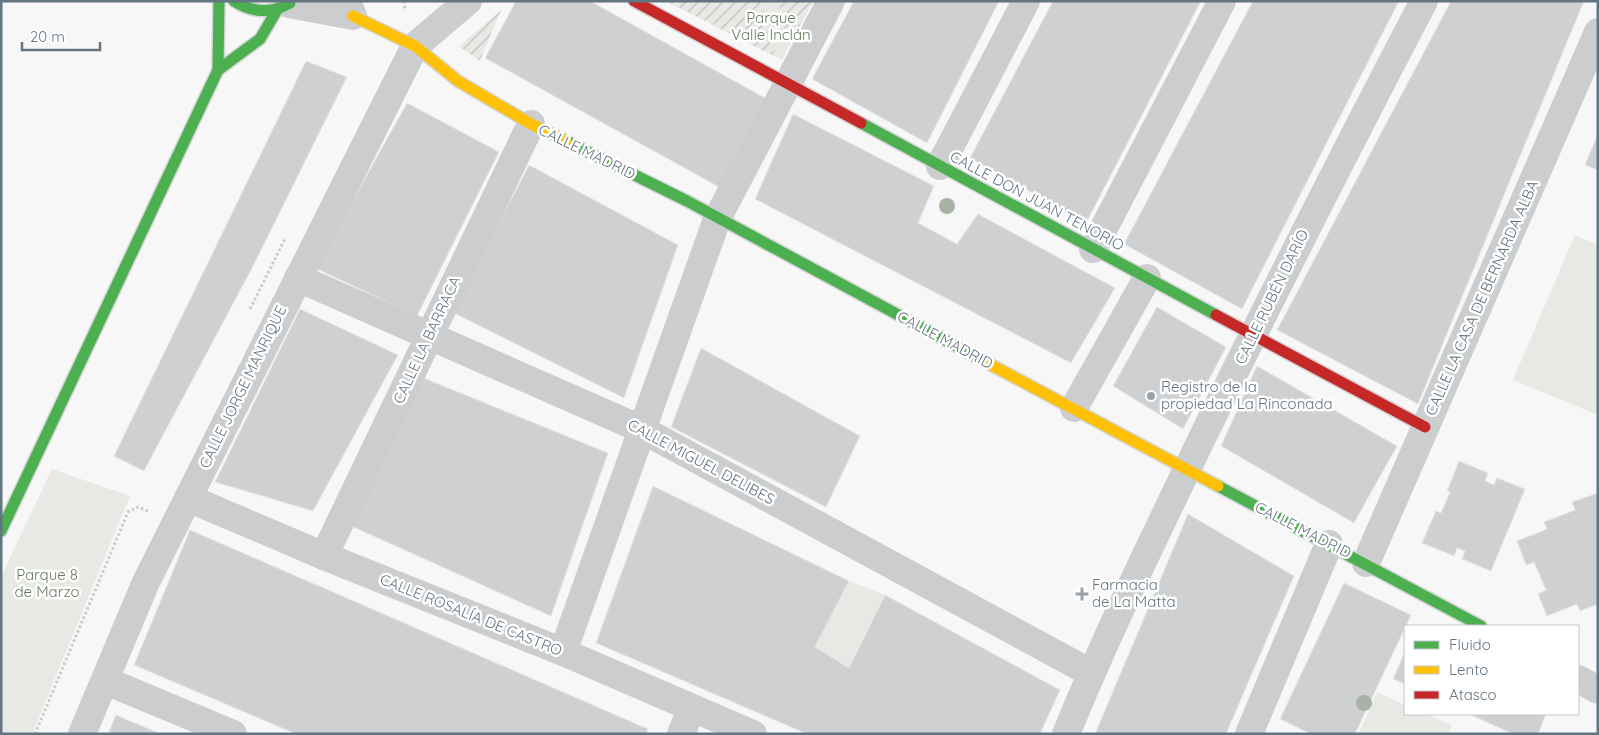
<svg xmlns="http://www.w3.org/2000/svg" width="1599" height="735" font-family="Quicksand,sans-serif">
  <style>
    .green { fill: #e6e9e4 }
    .garden { fill: url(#garden-furrows) }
    .building { fill: #ced0d1; stroke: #e6e6e6 }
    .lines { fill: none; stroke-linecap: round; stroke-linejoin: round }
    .fast-casing { stroke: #d4d5d6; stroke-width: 14 }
    .slow-casing { stroke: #d4d5d6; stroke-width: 14 }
    .jam-casing { stroke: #d4d5d6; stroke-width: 14 }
    .path { stroke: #c9cbcc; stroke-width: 3; stroke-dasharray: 2.5 2.5; stroke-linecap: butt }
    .street { stroke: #cccdce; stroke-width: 28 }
    .fast { stroke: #4caf50; stroke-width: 11 }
    .slow { stroke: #ffc107; stroke-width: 11 }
    .jam { stroke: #c62828; stroke-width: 11 }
    .tree { fill: #a8b2a5 }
    .poi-dot { fill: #97a2aa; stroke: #fff; stroke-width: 2 }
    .labels { text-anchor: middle; stroke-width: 5; stroke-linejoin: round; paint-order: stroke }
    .park-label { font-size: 15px; fill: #677962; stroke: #fff }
    .street-label { font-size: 15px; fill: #637581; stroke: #fff }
    .poi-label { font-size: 15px; fill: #637581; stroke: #fff; text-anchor: start }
  </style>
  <defs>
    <pattern id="garden-furrows" width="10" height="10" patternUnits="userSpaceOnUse" patternTransform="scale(1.25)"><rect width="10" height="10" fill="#e6e9e4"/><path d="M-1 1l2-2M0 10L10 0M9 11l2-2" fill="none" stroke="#bec1be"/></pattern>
  </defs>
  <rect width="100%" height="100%" fill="#f7f7f7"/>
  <g class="green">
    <polygon points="666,1 813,1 782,60"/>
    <polygon points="1575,235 1598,245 1598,415 1513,380"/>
    <polygon points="52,469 130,496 32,734 1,734 1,577"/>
    <polygon points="849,581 885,595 849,668 815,647"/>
    <polygon points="1377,692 1405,705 1405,714 1426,714 1452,725 1448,734 1359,733"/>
  </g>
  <g class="garden">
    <polygon points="666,1 761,1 776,57"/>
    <polygon points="779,1 813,1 789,46"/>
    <polygon points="501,10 480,61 459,46"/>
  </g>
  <g class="building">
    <polygon points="516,1 590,1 765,98 721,188 485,58"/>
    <polygon points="854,1 999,1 927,143 812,79"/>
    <polygon points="1053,1 1201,1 1086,223 970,158"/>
    <polygon points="1253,1 1399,1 1242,309 1124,244"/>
    <polygon points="1451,1 1584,1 1418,404 1277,330"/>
    <polygon points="306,61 347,77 252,268 144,471 114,456"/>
    <polygon points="407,103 499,152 417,316 315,268"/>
    <polygon points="793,114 934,186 918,223 957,244 978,214 1115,288 1071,363 755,199"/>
    <polygon points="1597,136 1598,136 1598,170 1585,165"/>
    <polygon points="529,165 678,245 624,398 452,312"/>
    <polygon points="1157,307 1226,347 1183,429 1113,386"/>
    <polygon points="300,309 398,355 313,511 215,482"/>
    <polygon points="701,348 860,436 826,507 671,427"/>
    <polygon points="1257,366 1397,446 1354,523 1221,446"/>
    <polygon points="421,377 608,453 551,616 349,525"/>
    <polygon points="1459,461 1488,473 1485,481 1494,485 1497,478 1525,489 1491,571 1462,559 1465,551 1457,548 1454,556 1422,543 1436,511 1441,513 1450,492 1447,491"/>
    <polygon points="653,486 849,581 815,647 849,668 885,595 1060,690 1040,734 807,734 596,643"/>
    <polygon points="1598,493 1598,604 1580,611 1577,604 1547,616 1538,594 1546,590 1534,562 1526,565 1517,541 1547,529 1544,522 1575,510 1572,502"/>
    <polygon points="1188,514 1294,576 1226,734 1095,734"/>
    <polygon points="190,530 648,729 646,734 296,734 134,665"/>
    <polygon points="1344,583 1411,615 1355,734 1311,734 1280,719"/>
    <polygon points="1405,652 1405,684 1393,679"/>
    <polygon points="1469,714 1546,714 1538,734 1513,734"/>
    <polygon points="116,715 161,734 108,734"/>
  </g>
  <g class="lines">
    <g class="fast-casing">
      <g id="fast">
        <path d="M234 1C253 13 271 14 290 3"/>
        <polyline points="218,70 260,39 277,10"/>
        <polyline points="861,123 1216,315"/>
        <polyline points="566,141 687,201 982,360"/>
        <polyline points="1218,486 1481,626"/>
        <polyline points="1,531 218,70 219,1"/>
      </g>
    </g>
    <g class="slow-casing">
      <g id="slow">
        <polyline points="353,16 415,46 458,81 531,124 566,141"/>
        <polyline points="982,360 1218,486"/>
      </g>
    </g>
    <g class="jam-casing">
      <g id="jam">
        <polyline points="634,1 861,123"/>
        <polyline points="1216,315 1425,427"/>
      </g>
    </g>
    <g class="path">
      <polyline points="404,1 405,11"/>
      <polyline points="250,309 285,239"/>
      <polyline points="35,734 128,512 138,507 150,512"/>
    </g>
    <g class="street">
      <polyline points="289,4 353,16 347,1"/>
      <polyline points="940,166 1026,1"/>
      <polyline points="1093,249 1222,1"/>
      <polyline points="298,278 641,429 1091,673"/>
      <polyline points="1074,408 1147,278"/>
      <polyline points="188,498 324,556 563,652 753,734"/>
      <polyline points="324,556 531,124"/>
      <polyline points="1366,563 1598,32"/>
      <polyline points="563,652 717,219 831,1"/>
      <polyline points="1578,679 1598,690"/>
      <polyline points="106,681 233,734"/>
      <polyline points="82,734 146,582 415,46 468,1"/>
      <polyline points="681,734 692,708"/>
      <path d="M1066 734C1108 631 1157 532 1205 432 1276 288 1349 144 1424 1"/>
      <polyline points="1249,734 1329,544"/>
    </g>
    <use href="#fast" class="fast"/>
    <use href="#slow" class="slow"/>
    <use href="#jam" class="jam"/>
  </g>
  <g class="tree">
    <circle cx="947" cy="206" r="8"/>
    <circle cx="1364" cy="703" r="8"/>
  </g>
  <g class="poi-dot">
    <circle cx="1151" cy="396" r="5"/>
    <path d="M1079.5 586.5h5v5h5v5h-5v5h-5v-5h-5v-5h5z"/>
  </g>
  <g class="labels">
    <g class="park-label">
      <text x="771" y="23">Parque<tspan x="771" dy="17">Valle Inclán</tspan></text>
      <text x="47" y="580">Parque 8<tspan x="47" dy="17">de Marzo</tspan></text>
    </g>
    <g class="street-label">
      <text transform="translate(587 152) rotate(26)" y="5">CALLE MADRID</text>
      <text transform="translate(1037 201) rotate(28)" y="5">CALLE DON JUAN TENORIO</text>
      <text transform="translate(1272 297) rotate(-64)" y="5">CALLE RUBÉN DARÍO</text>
      <text transform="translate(1482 298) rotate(-66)" y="5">CALLE LA CASA DE BERNARDA ALBA</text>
      <text transform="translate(427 340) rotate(-65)" y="5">CALLE LA BARRACA</text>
      <text transform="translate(945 340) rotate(28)" y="5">CALLE MADRID</text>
      <text transform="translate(243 387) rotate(-64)" y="5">CALLE JORGE MANRIQUE</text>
      <text transform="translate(701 462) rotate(28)" y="5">CALLE MIGUEL DELIBES</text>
      <text transform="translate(1303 530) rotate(27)" y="5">CALLE MADRID</text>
      <text transform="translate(471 615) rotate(22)" y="5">CALLE ROSALÍA DE CASTRO</text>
    </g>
    <g class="poi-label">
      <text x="1161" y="392">Registro de la<tspan x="1161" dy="17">propiedad La Rinconada</tspan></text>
      <text x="1092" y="590">Farmacia<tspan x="1092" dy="17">de La Matta</tspan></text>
    </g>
  </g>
  <rect width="1599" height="735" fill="none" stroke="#637581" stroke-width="5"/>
  <rect x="1404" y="625" width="175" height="90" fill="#ffffff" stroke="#c1c8cd"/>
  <rect x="1414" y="641" width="25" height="8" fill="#4caf50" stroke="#c1c8cd"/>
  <text x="1449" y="650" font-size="15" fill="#637581">Fluido</text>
  <rect x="1414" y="666" width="25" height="8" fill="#ffc107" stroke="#c1c8cd"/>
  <text x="1449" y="675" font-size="15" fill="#637581">Lento</text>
  <rect x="1414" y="691" width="25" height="8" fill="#c62828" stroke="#c1c8cd"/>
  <text x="1449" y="700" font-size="15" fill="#637581">Atasco</text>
  <path d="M22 42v8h78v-8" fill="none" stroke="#637581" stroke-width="2.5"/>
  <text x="30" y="42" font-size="15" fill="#637581" stroke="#ffffff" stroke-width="4" paint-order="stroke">20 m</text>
</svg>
